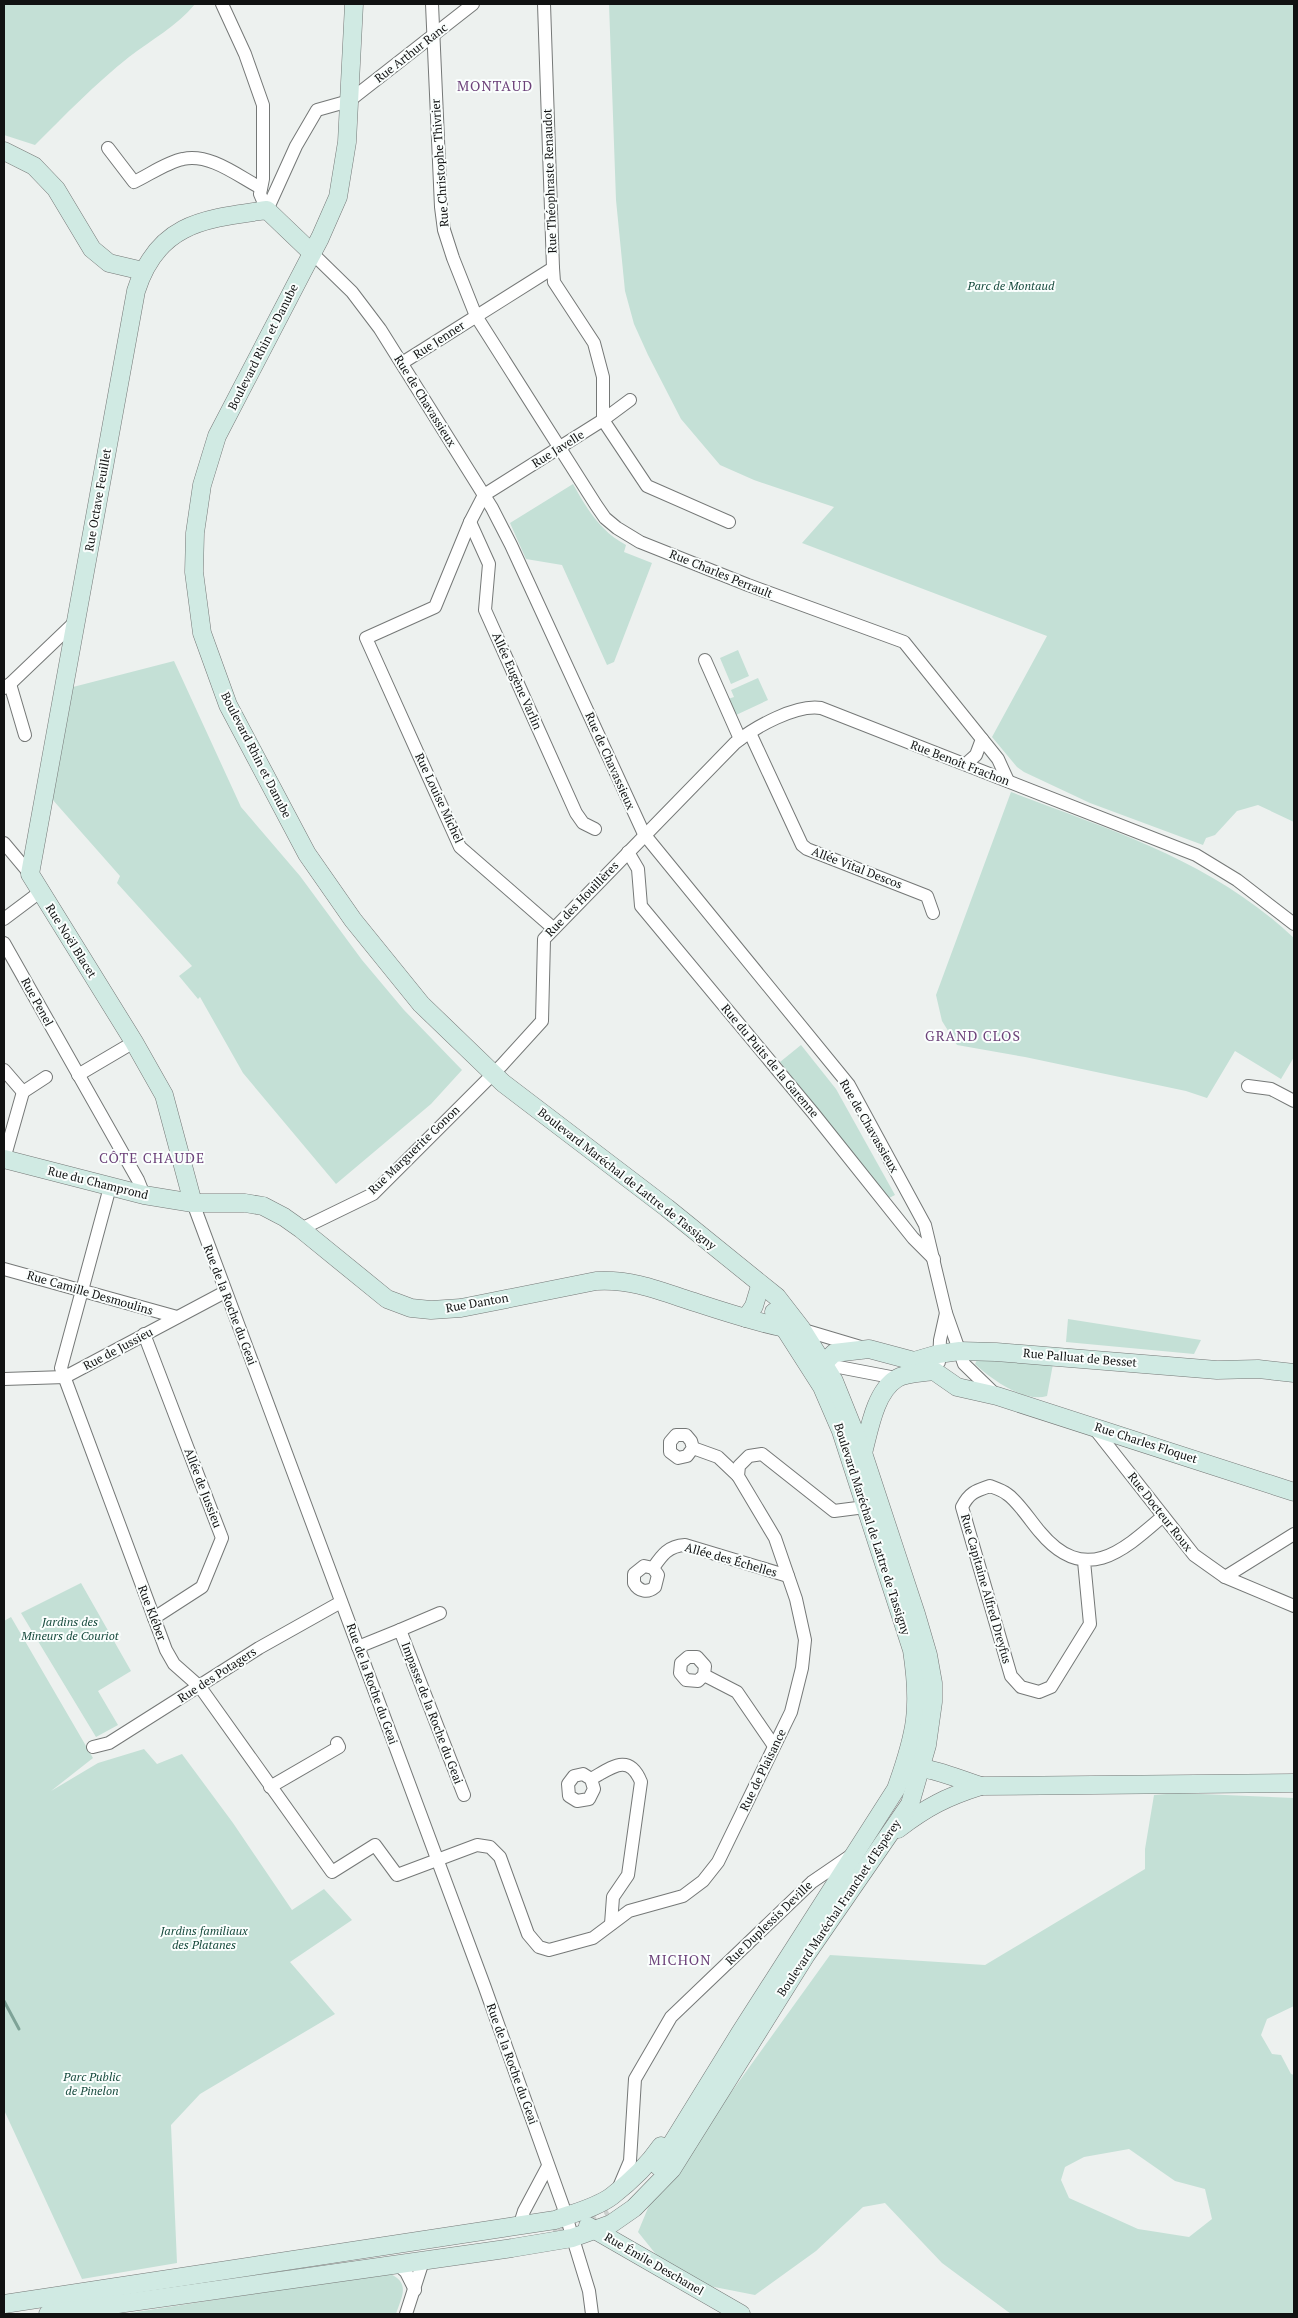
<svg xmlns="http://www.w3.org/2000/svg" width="1298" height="2318" font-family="'PT Serif',serif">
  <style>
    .green { fill: #c4e0d6; fill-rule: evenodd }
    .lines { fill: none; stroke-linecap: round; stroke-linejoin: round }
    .stream { stroke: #7ea397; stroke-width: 3 }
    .secondary-tunnel { stroke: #ccd0ce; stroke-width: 18; stroke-dasharray: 18 9; stroke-linecap: butt }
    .street-casing { stroke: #757877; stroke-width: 14 }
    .secondary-casing { stroke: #757877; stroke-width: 19 }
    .street { stroke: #fff; stroke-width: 12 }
    .secondary { stroke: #d0eae3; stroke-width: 18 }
    .labels { text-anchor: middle; stroke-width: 4; stroke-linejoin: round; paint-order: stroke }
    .street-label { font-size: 12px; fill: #111212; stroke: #fafefd }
    .park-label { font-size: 12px; font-style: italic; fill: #184b3e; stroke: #fafefd }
    .neighbourhood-label { font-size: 14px; letter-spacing: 1px; fill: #6c4179; stroke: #fafefd }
  </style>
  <rect width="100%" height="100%" fill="#edf1ef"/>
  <g class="green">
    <path d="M4 4H195C177 26 151 40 129 57 95 84 65 115 35 145L4 135Z"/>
    <polygon points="609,4 1294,4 1294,822 1258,805 1237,811 1215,835 1206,838 1203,845 1090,803 1024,772 1017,767 992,737 1047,636 802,543 834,507 754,480 720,465 681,419 648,355 634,324 625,291 616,200"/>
    <path d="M573 484C587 509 600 531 626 545L624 552 652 563 614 662 607 665 562 565 526 559 510 523Z"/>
    <polygon points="738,650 749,676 731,684 720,658"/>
    <polygon points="174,661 241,807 300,876 362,960 404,1010 462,1070 431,1104 336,1184 243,1073 200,997 198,999 179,976 192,966 117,883 120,876 52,799 73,687"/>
    <polygon points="758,678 768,700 736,715 728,699 734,697 731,690"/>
    <path d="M1011 792C1115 832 1211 860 1294 938V1057L1281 1079 1235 1051 1207 1098 1186 1091 1025 1057 957 1045 942 1021 936 995Z"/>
    <polygon points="801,1045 836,1089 895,1195 889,1198 780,1062"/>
    <polygon points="1068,1319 1201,1340 1194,1354 1066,1342"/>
    <path d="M977 1360 1053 1364 1047 1396C1024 1403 991 1379 975 1364Z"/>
    <polygon points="81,1583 131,1671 98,1691 118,1725 96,1737 21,1613"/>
    <polygon points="11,1617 93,1758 51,1791 98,1763 144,1749 157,1764 182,1754 233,1823 292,1910 324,1889 352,1920 290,1962 335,2014 200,2094 171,2125 177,2263 82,2279 4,2110 4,1621"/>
    <path d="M1178 1793 1294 1798V2006L1267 2019 1261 2035 1272 2054 1281 2055 1291 2074 1294 2075V2314H1011L942 2263 885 2203 863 2207 816 2251 755 2295 704 2285 667 2268 638 2232 648 2208 830 1955 985 1965 1145 1869V1849L1154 1795ZM1129 2149 1175 2181 1205 2189 1212 2219 1189 2237 1138 2229 1069 2198 1061 2180 1065 2167 1084 2157Z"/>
    <path d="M388 2273C411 2282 402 2296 396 2314H123Z"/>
  </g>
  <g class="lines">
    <polyline class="stream" points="4,2001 19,2029"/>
    <polyline class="secondary-tunnel" points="553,2231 576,2224 607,2209"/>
    <g class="street-casing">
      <g id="street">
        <polyline points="222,4 245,54 263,105 263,179 260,194 267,210"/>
        <polyline points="432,4 441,207 444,230 453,258 476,316 596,505 605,518 617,528 640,542 748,585 904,642 998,759 1008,781"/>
        <path d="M108 148 134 182C149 175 167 162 183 159 210 153 238 176 261 188"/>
        <polyline points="267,210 296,146 317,110 349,101 473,4"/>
        <polyline points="312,253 352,292 380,329 492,508 511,545 644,834 849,1085 925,1225 946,1313 964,1364 995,1394"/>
        <polyline points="553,268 554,282 594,343 603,377 603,420 647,486 729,522"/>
        <polyline points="402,363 553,268 544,4"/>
        <polyline points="470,522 489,564 485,610 576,813 583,823 595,829"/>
        <polyline points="705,660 740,739"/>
        <polyline points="10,684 25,735"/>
        <polyline points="4,688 10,684 76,621"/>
        <polyline points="750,733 802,845 807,849 927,896 933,913"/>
        <polyline points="966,764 976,755 982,739"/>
        <polyline points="4,843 30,874"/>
        <polyline points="628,852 638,869 641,906 814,1114 913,1238 934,1259"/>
        <polyline points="4,919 40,892"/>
        <polyline points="553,928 460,847 366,638 435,607 470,522 484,495 603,420 630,400"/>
        <polyline points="4,943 138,1180 144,1195"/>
        <polyline points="4,1070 23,1092"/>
        <polyline points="78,1075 134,1042"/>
        <polyline points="1248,1086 1271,1089 1294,1101"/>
        <polyline points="23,1092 46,1077"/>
        <polyline points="4,1159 23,1092"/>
        <polyline points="110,1187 61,1368 166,1650 174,1664 200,1687 332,1872 375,1845 397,1875 477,1845 490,1847 500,1857 528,1934 539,1947 549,1950 593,1938 629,1911 683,1896 703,1881 718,1862 791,1712 802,1668 805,1640 796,1599 775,1538 738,1476 739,1466 749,1456 762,1454 834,1511 865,1507"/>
        <polyline points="193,1203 484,1985 563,2206 589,2291 592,2314"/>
        <path d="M301 1229 373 1194 502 1065 542 1021 544 939 735 743C755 727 796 704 821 708L1196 855 1237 880 1294 924"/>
        <polyline points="4,1269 177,1317"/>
        <polyline points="797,1328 864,1348"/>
        <polyline points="144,1334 222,1538 202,1587 154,1618"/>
        <polyline points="939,1362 940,1340 946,1313"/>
        <polyline points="823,1364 896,1378"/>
        <polyline points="4,1379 65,1377 225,1292"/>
        <polyline points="1094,1428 1194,1555 1225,1577 1294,1606"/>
        <polyline points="693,1448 687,1456 678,1458 670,1452 670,1442 676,1435 686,1435 691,1441 693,1448 718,1457 738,1476"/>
        <path d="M1084 1561 1090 1624 1051 1687 1039 1692 1021 1687 1011 1676 962 1507C969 1493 975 1491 990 1486 995 1488 1002 1490 1007 1494 1018 1501 1031 1522 1040 1532 1085 1586 1123 1551 1163 1516"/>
        <path d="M653 1568 644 1566 634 1574V1583C639 1592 648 1593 655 1587L658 1575 653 1568C662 1555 668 1546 685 1545L788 1576"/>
        <polyline points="1225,1577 1294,1534"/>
        <polyline points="400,1630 440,1613"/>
        <polyline points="358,1647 400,1630 464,1795"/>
        <polyline points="704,1675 705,1666 697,1657 688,1657 681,1663 680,1673 686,1680 698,1681 704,1675 737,1692 774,1746"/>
        <polyline points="93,1747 109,1743 259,1648 341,1602"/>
        <path d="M591 1779 594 1789 589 1799 577 1801 569 1796 568 1784 574 1776 583 1774 591 1779C611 1768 629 1752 641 1782L628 1875 613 1897 611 1924"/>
        <polyline points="270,1787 339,1747 337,1743"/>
        <polyline points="619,2187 630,2161 635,2079 671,2017 812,1882 853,1854"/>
        <polyline points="519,2227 524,2211 548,2166"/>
        <polyline points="397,2264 406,2272 415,2290"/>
        <polyline points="406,2314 423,2261"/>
      </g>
    </g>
    <g class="secondary-casing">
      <g id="secondary">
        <polyline points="4,151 34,166 56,189 92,249 109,263 143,271"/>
        <path d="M4 1159 144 1195 193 1203H245L263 1206 284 1217 301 1229 387 1299 411 1308 431 1310 461 1308 596 1281C627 1279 653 1288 682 1298 716 1309 750 1321 785 1328"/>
        <path d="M193 1203 164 1095 134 1042 30 874 136 291C158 222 205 219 267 210L312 253"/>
        <polyline points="746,1318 754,1306 760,1286"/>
        <polyline points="813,1370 823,1364 834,1353 869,1349 914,1361 938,1354 960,1351 996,1352 1217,1370 1258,1369 1294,1373"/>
        <path d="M863 1453C869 1431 875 1392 896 1379 904 1373 923 1373 934 1371L957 1387 997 1396 1294 1492"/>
        <path d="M912 1775 921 1768C941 1771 961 1780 981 1786L1294 1783"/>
        <path d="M898 1829C927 1807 946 1797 981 1786"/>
        <path d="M658 2166 740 2033 896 1789C916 1733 921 1709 912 1650L841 1431 822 1387 774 1312"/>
        <polyline points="588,2226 741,2314"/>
        <path d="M4 2304 555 2220C573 2213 596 2208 612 2196 630 2182 648 2165 661 2146"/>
        <polyline points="48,2314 512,2248 572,2238 611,2224 634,2208 672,2169 806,1955 910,1804 927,1745 933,1702 933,1683 928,1655 916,1614 863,1453 834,1381 801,1328 777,1297 667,1208 503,1083 421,1004 353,920 307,854 228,705 202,633 194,572 195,533 202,485 217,436 320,238 338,197 347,142 354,4"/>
      </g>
    </g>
    <use href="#street" class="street"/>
    <use href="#secondary" class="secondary"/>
  </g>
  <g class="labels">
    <g class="street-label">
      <text transform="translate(411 53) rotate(-38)" y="4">Rue Arthur Ranc</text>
      <text transform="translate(440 163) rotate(-94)" y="4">Rue Christophe Thivrier</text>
      <text transform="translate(550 181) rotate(-92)" y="4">Rue Théophraste Renaudot</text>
      <text transform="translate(439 340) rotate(-33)" y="4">Rue Jenner</text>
      <text transform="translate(263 347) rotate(-63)" y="4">Boulevard Rhin et Danube</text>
      <text transform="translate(425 401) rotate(58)" y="4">Rue de Chavassieux</text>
      <text transform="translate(558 449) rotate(-32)" y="4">Rue Javelle</text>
      <text transform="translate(98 500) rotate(-80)" y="4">Rue Octave Feuillet</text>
      <text transform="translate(721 574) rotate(22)" y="4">Rue Charles Perrault</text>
      <text transform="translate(517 681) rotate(66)" y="4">Allée Eugène Varlin</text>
      <text transform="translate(256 755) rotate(63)" y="4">Boulevard Rhin et Danube</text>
      <text transform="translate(610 761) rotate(66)" y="4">Rue de Chavassieux</text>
      <text transform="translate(960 763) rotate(21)" y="4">Rue Benoît Frachon</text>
      <text transform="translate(439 798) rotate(65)" y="4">Rue Louise Michel</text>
      <text transform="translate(857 868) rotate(21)" y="4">Allée Vital Descos</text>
      <text transform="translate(582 899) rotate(-46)" y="4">Rue des Houillères</text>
      <text transform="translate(71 941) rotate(58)" y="4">Rue Noël Blacet</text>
      <text transform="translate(37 1002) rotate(61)" y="4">Rue Penel</text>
      <text transform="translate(770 1061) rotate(50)" y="4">Rue du Puits de la Garenne</text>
      <text transform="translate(869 1126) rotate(60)" y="4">Rue de Chavassieux</text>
      <text transform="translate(414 1150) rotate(-44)" y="4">Rue Marguerite Gonon</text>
      <text transform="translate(627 1179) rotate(38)" y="4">Boulevard Maréchal de Lattre de Tassigny</text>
      <text transform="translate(98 1183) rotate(14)" y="4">Rue du Champrond</text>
      <text transform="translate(90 1293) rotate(16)" y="4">Rue Camille Desmoulins</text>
      <text transform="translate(477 1303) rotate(-10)" y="4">Rue Danton</text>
      <text transform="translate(230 1305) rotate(69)" y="4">Rue de la Roche du Geai</text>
      <text transform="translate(118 1349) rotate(-28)" y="4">Rue de Jussieu</text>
      <text transform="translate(1080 1358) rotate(5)" y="4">Rue Palluat de Besset</text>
      <text transform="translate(1146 1443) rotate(18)" y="4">Rue Charles Floquet</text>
      <text transform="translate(203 1488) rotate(69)" y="4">Allée de Jussieu</text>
      <text transform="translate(1160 1512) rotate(52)" y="4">Rue Docteur Roux</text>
      <text transform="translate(872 1529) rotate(72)" y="4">Boulevard Maréchal de Lattre de Tassigny</text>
      <text transform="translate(731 1560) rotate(16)" y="4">Allée des Échelles</text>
      <text transform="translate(986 1589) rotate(74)" y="4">Rue Capitaine Alfred Dreyfus</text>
      <text transform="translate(152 1613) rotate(69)" y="4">Rue Kléber</text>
      <text transform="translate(217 1675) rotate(-33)" y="4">Rue des Potagers</text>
      <text transform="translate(372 1684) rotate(70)" y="4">Rue de la Roche du Geai</text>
      <text transform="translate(432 1713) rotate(69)" y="4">Impasse de la Roche du Geai</text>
      <text transform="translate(763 1770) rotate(-64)" y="4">Rue de Plaisance</text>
      <text transform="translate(839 1908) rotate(-56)" y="4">Boulevard Maréchal Franchet d'Espèrey</text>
      <text transform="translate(769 1923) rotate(-44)" y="4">Rue Duplessis Deville</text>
      <text transform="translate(512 2064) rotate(70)" y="4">Rue de la Roche du Geai</text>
      <text transform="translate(654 2264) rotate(30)" y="4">Rue Émile Deschanel</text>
    </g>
    <g class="park-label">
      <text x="1011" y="290">Parc de Montaud</text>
      <text x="70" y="1626">Jardins des<tspan x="70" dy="14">Mineurs de Couriot</tspan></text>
      <text x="204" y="1935">Jardins familiaux<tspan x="204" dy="14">des Platanes</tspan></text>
      <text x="92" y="2081">Parc Public<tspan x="92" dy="14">de Pinelon</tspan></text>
    </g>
    <g class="neighbourhood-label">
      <text x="495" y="91">MONTAUD</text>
      <text x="973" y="1041">GRAND CLOS</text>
      <text x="152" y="1163">CÔTE CHAUDE</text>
      <text x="680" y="1965">MICHON</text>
    </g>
  </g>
  <rect width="1298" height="2318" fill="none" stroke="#111212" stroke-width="10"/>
</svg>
